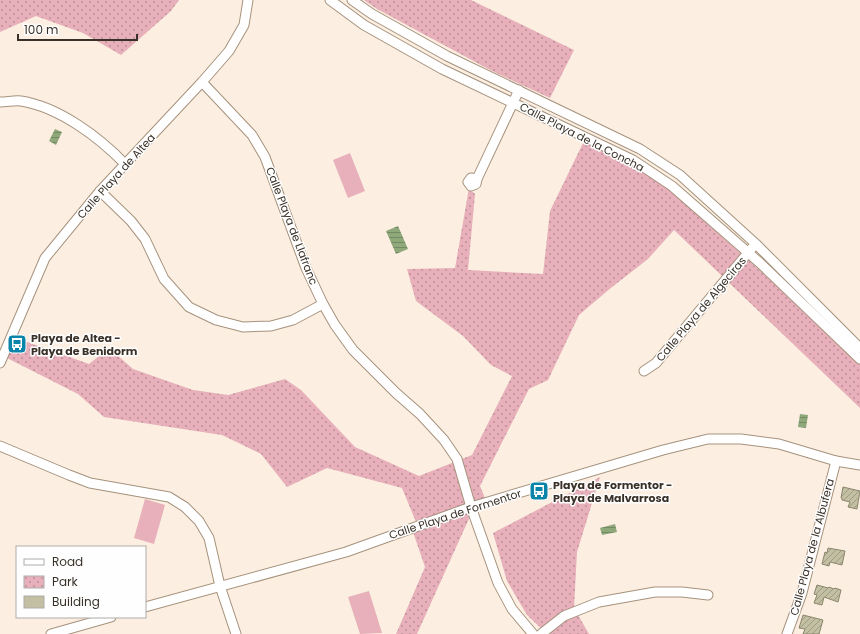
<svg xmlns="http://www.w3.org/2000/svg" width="860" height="634" font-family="Poppins,sans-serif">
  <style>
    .grass { fill: #e7b0ba }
    .park { fill: url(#park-dots) }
    .water { fill: url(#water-rules) }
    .building { fill: url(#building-hatch); stroke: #8a866c }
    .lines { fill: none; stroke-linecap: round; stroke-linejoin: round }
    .street-casing { stroke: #a6927d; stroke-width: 11 }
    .street { stroke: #fff; stroke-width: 9 }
    .labels { text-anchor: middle; stroke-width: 3; stroke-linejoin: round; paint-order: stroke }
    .street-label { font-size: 11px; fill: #393128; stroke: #fefefe }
    .poi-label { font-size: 11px; font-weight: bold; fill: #393128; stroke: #fefefe; text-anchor: start }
  </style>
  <defs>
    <pattern id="park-dots" width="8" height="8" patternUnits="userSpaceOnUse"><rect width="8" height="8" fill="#e7b0ba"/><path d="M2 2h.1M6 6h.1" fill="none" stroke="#bc9097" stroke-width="1.8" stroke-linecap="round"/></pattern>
    <pattern id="water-rules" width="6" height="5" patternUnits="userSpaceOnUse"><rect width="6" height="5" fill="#8ea87a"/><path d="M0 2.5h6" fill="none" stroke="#758964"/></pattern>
    <pattern id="building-hatch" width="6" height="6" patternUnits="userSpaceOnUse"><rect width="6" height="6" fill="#c3bfa3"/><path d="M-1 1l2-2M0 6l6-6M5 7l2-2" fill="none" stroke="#9f9c85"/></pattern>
  </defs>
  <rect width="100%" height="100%" fill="#fcefe1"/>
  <g class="grass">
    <polygon points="350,153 365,191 348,198 333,160"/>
    <polygon points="145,499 165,505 154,544 134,538"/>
    <polygon points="369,591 382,633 360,634 348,597"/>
  </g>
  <g class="park">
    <polygon points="0,0 179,0 171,11 121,55 83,33 36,16 0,32"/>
    <polygon points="364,0 471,0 574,50 550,98 492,71 377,9"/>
    <polygon points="584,141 637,166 670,190 816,321 860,362 860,408 674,230 648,259 612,287 579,315 548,380 529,389 480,486 485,498 416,522 402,488 327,468 287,487 261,454 222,435 104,417 78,394 7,358 16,338 89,364 109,348 133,369 193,390 228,395 285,379 301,390 355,447 419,476 472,455 512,376 491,365 463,336 416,301 407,269 455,268 469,188 475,194 468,270 543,274 550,211"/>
    <polygon points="600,477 577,552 574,608 589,634 547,634 527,615 507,581 493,533"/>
    <polygon points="472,512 417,634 396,634 425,567 413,532"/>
  </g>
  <g class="water">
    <polygon points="55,129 62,132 56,145 49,141"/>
    <polygon points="398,226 408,249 396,254 386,231"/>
    <polygon points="800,414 808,415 806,428 798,427"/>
    <polygon points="615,524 617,532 602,535 600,528"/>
  </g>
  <g class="building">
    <polygon points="843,487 860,491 857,509 848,507 850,502 842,500 842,498 841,498"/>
    <polygon points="828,548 845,551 842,565 830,562 829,566 822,564 825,552 827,553"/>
    <polygon points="817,585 828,588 829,587 834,589 835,588 841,590 838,602 824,597 822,605 814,603 817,595 814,594"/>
    <polygon points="803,615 823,620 819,634 803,634 805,629 799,628"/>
  </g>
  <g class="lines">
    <g class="street-casing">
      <g id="street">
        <polyline points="330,0 364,25 442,69 633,160 672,186 760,263 860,359"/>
        <polyline points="352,0 372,14 447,56 640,149 680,175 756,244 860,348"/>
        <polyline points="202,82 252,135 265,157 306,268 323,304 335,325 353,350 396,393 420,414 444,440 457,459 471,507 498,583 512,609 533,634"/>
        <path d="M0 102C7 102 15 100 21 101 59 107 99 137 125 164"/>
        <polygon points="471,178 477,179 476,184 471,186 468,182"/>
        <polyline points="477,179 519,90"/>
        <polyline points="100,191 131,221 145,239 164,279 189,307 216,320 243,327 271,326 293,320 323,304"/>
        <polyline points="0,363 45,258 100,191 202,82 229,51 244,25 248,0"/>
        <polyline points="644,371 656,363 752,248"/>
        <polyline points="0,446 69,475 90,483 169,497 185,507 199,521 209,538 220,586 236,634"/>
        <polyline points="145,607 346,552 471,507 663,450 708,439 741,439 779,444 836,461 860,465"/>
        <polyline points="51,634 111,617"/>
        <polyline points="541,634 564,616 599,602 655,592 682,592 708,595"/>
        <polyline points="787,634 802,593 836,461"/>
      </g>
    </g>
    <use href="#street" class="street"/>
  </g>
  <defs>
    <g id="bus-square" transform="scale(1)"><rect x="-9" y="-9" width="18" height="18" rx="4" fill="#0b84a9" stroke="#fefefe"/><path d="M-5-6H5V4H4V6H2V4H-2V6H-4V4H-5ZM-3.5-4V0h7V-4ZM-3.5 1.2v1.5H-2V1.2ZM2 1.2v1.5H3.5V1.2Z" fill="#fff"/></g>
  </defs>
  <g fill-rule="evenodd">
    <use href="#bus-square" x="17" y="344"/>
    <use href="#bus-square" x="539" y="491"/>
  </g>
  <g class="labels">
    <g class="street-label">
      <text transform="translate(582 137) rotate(27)" y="4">Calle Playa de la Concha</text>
      <text transform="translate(116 176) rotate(-48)" y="4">Calle Playa de Altea</text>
      <text transform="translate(292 226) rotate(69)" y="4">Calle Playa de Llafranc</text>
      <text transform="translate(701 309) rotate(-50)" y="4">Calle Playa de Algeciras</text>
      <text transform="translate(455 514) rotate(-18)" y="4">Calle Playa de Formentor</text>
      <text transform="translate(812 547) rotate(-75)" y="4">Calle Playa de la Albufera</text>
    </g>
    <g class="poi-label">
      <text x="31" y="342">Playa de Altea -<tspan x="31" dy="13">Playa de Benidorm</tspan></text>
      <text x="553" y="489">Playa de Formentor -<tspan x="553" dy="13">Playa de Malvarrosa</tspan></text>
    </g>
  </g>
  <rect x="16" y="546" width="130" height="72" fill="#fefefe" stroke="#afaca8"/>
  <rect x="24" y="559" width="20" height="6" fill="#ffffff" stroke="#afaca8"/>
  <text x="52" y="566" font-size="12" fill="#393128">Road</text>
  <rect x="24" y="576" width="20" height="12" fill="url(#park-dots)" stroke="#afaca8"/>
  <text x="52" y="586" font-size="12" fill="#393128">Park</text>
  <rect x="24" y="596" width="20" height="12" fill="#c3bfa3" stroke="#afaca8"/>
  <text x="52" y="606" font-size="12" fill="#393128">Building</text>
  <path d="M18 34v6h119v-6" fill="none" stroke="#393128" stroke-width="2"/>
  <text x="24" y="34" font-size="12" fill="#393128" stroke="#fefefe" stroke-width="3" paint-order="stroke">100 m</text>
</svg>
